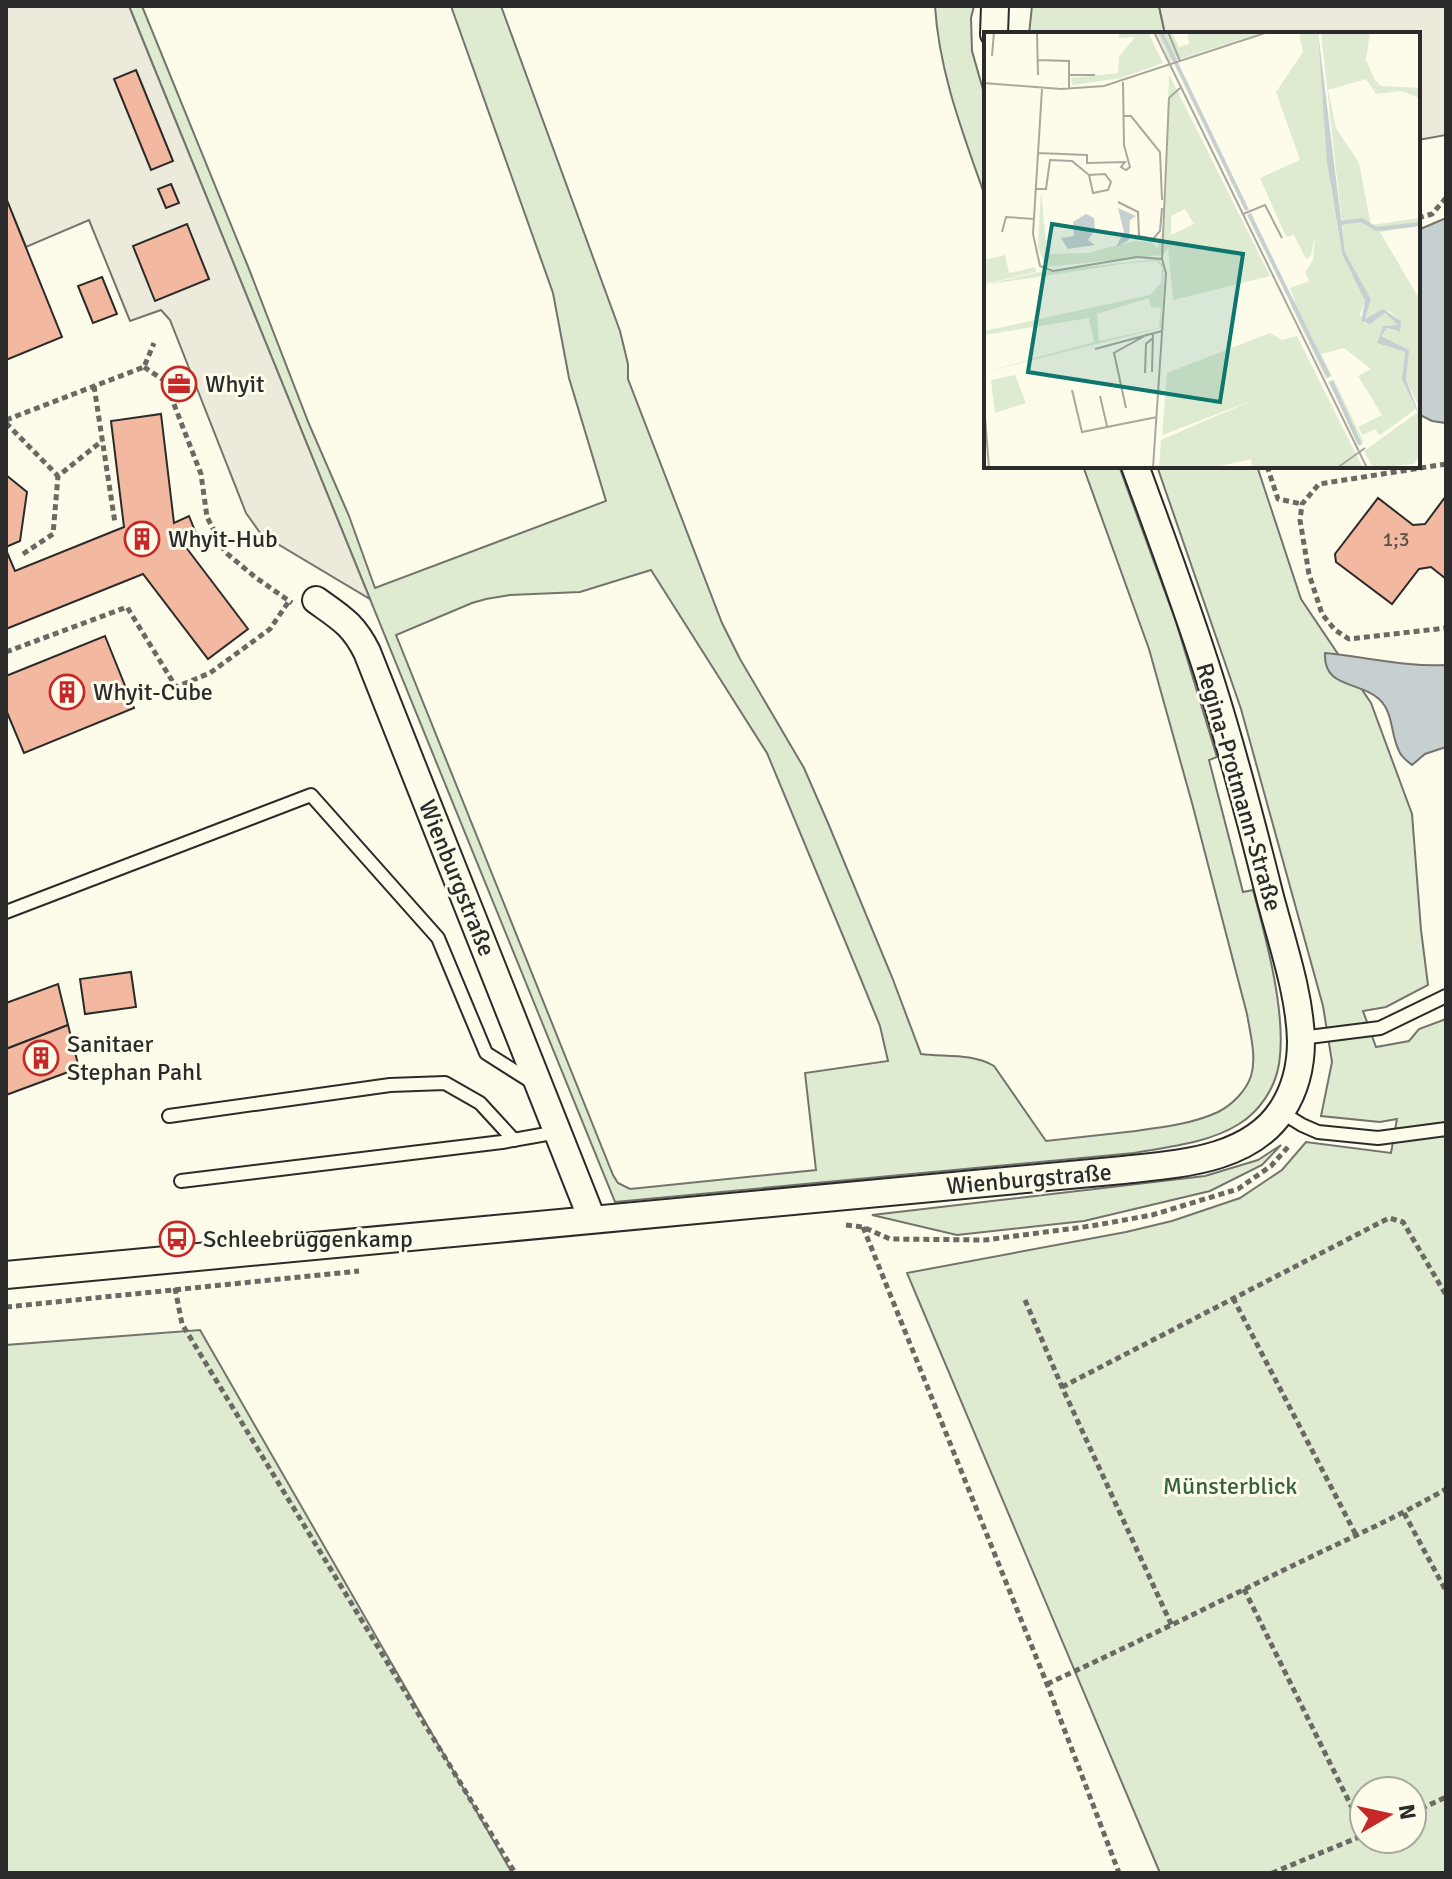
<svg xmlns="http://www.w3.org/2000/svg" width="1452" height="1879" font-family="Signika,sans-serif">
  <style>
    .green { fill: #deebd1; stroke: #74746e; stroke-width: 2; fill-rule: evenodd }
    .parking { fill: #eceadb; stroke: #74746e; stroke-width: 2 }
    .water { fill: #c7d0d0; stroke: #74746e; stroke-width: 2 }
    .building { fill: #f2b8a0; stroke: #2b2b2b; stroke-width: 2 }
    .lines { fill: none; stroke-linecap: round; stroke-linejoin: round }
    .service-casing { stroke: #2b2b2b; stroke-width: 16 }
    .minor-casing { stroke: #2b2b2b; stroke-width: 30 }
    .path { stroke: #6a6964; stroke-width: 5; stroke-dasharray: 6 4; stroke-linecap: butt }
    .service { stroke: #fdfbea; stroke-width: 12 }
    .minor { stroke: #fdfbea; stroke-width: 26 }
    .labels { text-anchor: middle; stroke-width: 6; stroke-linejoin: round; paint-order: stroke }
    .number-label { font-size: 20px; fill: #5d4e48 }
    .poi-label { font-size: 24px; fill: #2b2b2b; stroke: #fdfbea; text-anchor: start }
    .street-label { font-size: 24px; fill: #2b2b2b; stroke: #fdfbea }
    .park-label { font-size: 24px; fill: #34623c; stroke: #fdfbea }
    .inset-river { fill: none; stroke: #c7d0d0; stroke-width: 4 }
    .inset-road { fill: none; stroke: #a9a89e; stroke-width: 2 }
    .view { fill: #0f766e; fill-opacity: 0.15; stroke: #0f766e; stroke-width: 4 }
    .inset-edge { fill: none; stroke: #2b2b2b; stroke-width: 4 }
  </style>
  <rect width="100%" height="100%" fill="#fdfbea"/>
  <g class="green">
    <path d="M129 6H142L249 269 309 424 349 516 375 588 606 501 569 378 553 293 451 6H501L620 331 628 364V379L722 623 740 659 804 768 828 823 892 977 921 1054C945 1057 972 1053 994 1066L1046 1141C1073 1138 1100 1135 1127 1132 1157 1128 1190 1125 1218 1112 1232 1105 1246 1091 1251 1076 1257 1057 1250 1033 1247 1014L1192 803 1149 649 1083 466H1119L1176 622 1217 757 1209 760 1243 892 1253 890C1266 938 1287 1015 1279 1064 1275 1088 1260 1111 1239 1124 1209 1143 1168 1147 1134 1153L615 1202ZM651 570 767 753 860 977 880 1026 888 1061 805 1073 816 1170 630 1189 618 1183 613 1175 396 635 472 603 486 599 510 595 580 592Z"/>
    <path d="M935 6H974L971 18 972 51 986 100V199C964 136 939 73 935 6Z"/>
    <polygon points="1032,6 1159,6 1165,34 1029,34"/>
    <path d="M1157 466H1257L1301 599 1371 703 1412 814 1421 930 1428 985 1386 1007 1363 1011 1376 1047 1409 1041 1419 1029 1446 1019V1873H1160L907 1273 1126 1232 1172 1221 1240 1198 1282 1170 1306 1142 1391 1153 1397 1119 1380 1122 1321 1116 1332 1062 1323 1006 1241 709ZM1364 1791H1412V1839H1364Z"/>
    <polygon points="1281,1145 1262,1165 1210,1191 1084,1221 957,1235 872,1215 1205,1176 1258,1160"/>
    <polygon points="200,1330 512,1873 6,1873 6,1345"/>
  </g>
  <g class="parking">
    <polygon points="6,6 129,6 370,599 261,534 246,513 170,320 161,310 130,321 89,220 26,247 6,198"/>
    <polygon points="1159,6 1446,6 1446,135 1418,140 1418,34 1165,34"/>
  </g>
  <g class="water">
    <polygon points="1446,218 1446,423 1432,421 1418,414 1418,230"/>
    <path d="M1325 653C1366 657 1406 667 1446 665V747L1425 754 1412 765C1407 761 1401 757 1399 751 1390 733 1394 713 1379 699 1360 681 1323 689 1325 653Z"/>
  </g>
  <g class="building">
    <polygon points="136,70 173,161 151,170 114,79"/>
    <polygon points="171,184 179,203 166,208 158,189"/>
    <polygon points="6,198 62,337 6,360"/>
    <polygon points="187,224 209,279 155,301 133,246"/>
    <polygon points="102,277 117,314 93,323 78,286"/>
    <polygon points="161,414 174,523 189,516 197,536 182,542 248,629 208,659 143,574 6,629 6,550 15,571 124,527 111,421"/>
    <polygon points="6,475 27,492 20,541 6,547"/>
    <polygon points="1446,496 1446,579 1431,567 1419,569 1392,604 1336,562 1335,554 1378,498 1413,525 1425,524"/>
    <polygon points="105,636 134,708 24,753 6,710 6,676"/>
    <polygon points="131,972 136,1007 85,1014 80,979"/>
    <polygon points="58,984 68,1025 6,1049 6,1003"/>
    <polygon points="68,1025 79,1068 6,1095 6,1049"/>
  </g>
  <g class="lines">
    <g class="service-casing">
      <g id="service">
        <polyline points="6,912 311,795 438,938 486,1053 535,1084"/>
        <polyline points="1301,1038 1380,1028 1446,996"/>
        <polyline points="1281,1112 1302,1125 1318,1132 1378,1138 1446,1129"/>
        <polyline points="169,1116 390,1085 445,1083 480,1103 514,1140"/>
        <polyline points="181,1181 502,1142 558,1132"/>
      </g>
    </g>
    <g class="minor-casing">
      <g id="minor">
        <polyline points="994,34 995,6"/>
        <path d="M316 600C341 618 353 624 367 652L592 1219"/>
        <path d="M6 1275 1123 1170C1177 1164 1249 1161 1282 1110 1295 1090 1301 1065 1301 1041 1300 993 1281 940 1269 893 1252 825 1234 756 1213 689 1190 614 1162 540 1135 466"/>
      </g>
    </g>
    <g class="path">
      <polyline points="1418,218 1432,214 1446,198"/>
      <polyline points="144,367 165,381 201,474 207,517 225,552 255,577 292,603"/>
      <polyline points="94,386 115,523"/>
      <polyline points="6,420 144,367 154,343"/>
      <polyline points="6,423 58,476"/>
      <polyline points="1446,464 1319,484 1302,504 1300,520 1309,574 1322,614 1335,630 1349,639 1446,628"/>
      <polyline points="1267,466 1278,499 1302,504"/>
      <polyline points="23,554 53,534 58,476 102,441"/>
      <polyline points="6,652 127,607 176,687 210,673 270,629 289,601"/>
      <polyline points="846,1225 863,1227 890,1239 985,1240 1091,1226 1152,1215 1238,1189 1271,1166 1288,1147"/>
      <polyline points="863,1227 1047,1684 1119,1873"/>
      <polyline points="175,1288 182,1324 515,1873"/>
      <polyline points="1233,1298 1356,1535"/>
      <polyline points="1025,1300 1062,1387 1172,1626"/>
      <polyline points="6,1307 359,1271"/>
      <polyline points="1062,1387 1389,1218 1403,1222 1446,1295"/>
      <polyline points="1404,1513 1446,1591"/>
      <polyline points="1244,1589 1364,1832"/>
      <path d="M1047 1684C1130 1646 1210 1606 1292 1566 1343 1541 1396 1518 1446 1489"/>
      <polyline points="1412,1813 1446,1797"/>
      <polyline points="1272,1873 1364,1835"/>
    </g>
    <use href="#service" class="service"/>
    <use href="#minor" class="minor"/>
  </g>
  <defs>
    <g id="office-ring" transform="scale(1.8)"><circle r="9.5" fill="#fdfbea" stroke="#c62828" stroke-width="1.5"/><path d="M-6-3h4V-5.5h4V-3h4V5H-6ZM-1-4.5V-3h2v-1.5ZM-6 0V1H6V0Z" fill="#c62828"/></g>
    <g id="building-ring" transform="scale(1.8)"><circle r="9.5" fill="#fdfbea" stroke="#c62828" stroke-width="1.5"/><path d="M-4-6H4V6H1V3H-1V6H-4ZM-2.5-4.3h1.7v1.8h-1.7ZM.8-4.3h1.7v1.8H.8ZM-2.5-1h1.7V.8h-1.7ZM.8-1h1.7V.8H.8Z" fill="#c62828"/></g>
    <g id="bus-ring" transform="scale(1.8)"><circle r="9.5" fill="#fdfbea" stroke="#c62828" stroke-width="1.5"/><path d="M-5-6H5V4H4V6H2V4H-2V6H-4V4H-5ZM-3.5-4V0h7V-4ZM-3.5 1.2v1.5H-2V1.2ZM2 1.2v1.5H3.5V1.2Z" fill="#c62828"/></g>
  </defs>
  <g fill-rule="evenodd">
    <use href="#office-ring" x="179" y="384"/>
    <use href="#building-ring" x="142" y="539"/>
    <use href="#building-ring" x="67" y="692"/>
    <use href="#building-ring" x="41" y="1058"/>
    <use href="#bus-ring" x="177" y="1239"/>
  </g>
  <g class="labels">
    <g class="number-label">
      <text x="1396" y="546">1;3</text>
    </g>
    <g class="poi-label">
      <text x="205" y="392">Whyit</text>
      <text x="168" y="547">Whyit-Hub</text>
      <text x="93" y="700">Whyit-Cube</text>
      <text x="67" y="1052">Sanitaer<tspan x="67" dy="28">Stephan Pahl</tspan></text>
      <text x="203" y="1247">Schleebrüggenkamp</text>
    </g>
    <g class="street-label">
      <text transform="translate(1239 787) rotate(74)" y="8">Regina-Protmann-Straße</text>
      <text transform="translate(457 878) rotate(68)" y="8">Wienburgstraße</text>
      <text transform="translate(1029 1179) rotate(-5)" y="8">Wienburgstraße</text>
    </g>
    <g class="park-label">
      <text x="1230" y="1494">Münsterblick</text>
    </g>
  </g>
  <g transform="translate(984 32)">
    <rect width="436" height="436" fill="#fdfbea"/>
    <path d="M135 0H164L179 31 137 46 88 53 87 46 134 41 135 25 151 5 135 6ZM172 0H188L195 15 205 12 203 0H280L186 30ZM315 0H334L347 158 358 222 381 269 376 283 381 292 401 281 414 293 399 294 393 311 421 320 419 341 432 377 396 403 391 397 379 403 374 395 398 383 374 344 387 337 360 316 337 322 348 344 342 347 306 271 311 269 306 256 325 249 321 240 329 228 331 202 327 224 322 227 310 203 302 205 276 146 316 128 292 60 319 20ZM337 0H386L382 28 391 48 397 54 436 56V66L417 59 392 62 382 47 344 58 352 96 375 131 387 193 436 186V194L396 200 436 268V377L422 347 424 318 397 304 403 296 414 300 417 289 405 279 381 287 387 267 361 220ZM185 42 286 244 189 268 184 216 179 223 62 235 54 215 57 159 63 222 104 221 150 209 168 210 173 216 180 193ZM201 177 210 192 187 203V184ZM21 223 25 241 51 235 52 240 0 252V228ZM174 227 179 233 180 243 177 296 0 340 110 310 105 286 0 303V299L166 263 177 251 178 235 173 229 145 231 0 253 56 240ZM165 266 167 275 177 276 175 296 115 309 113 282ZM286 301 298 308 313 304 379 436H268L267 427 227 436H175L177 408 267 369 178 403 183 341ZM31 343 42 371 11 381 7 348ZM350 348 379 409 377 414 344 350ZM434 380 436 423 430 432 389 436 380 419Z" fill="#deebd1" fill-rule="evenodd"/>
    <path d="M334 0 361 220 387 267 381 287 399 277 417 289 416 300 403 296 397 304 425 318 422 347 436 385 418 347 421 320 393 311 399 294 414 293 401 281 386 292 377 289 381 269 358 222 343 130ZM134 176 152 184 146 188 145 208 132 215 140 200ZM102 182 110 186 111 198 104 208 111 213 84 217 77 206 90 204 89 190Z" fill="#c7d0d0"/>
    <path class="inset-river" d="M177 0 263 178M265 182 345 345M356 191 378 188 392 197 436 192M347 349 376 413"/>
    <path class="inset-road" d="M53 0 54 43M170 0 383 436M184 0 196 29M8 24 10 0M53 28 85 29V57M85 43H111M0 51 77 57 120 54 284 0M58 57 49 202 56 234 69 239 153 225 178 227M139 84H147L176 120 178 168M54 121 103 123V131L141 130 137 135 142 138 146 135 140 113 139 50M51 157H62L66 128 88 129 105 143 121 142 127 150 124 158 109 161 105 143M134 170 154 180 155 204 169 207 176 199 178 176M259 182 281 173 298 206M18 200 22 185 50 187M178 227 185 66 196 56M111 317 178 299M168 340 169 301M161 341 162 312 169 306M88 358 98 400 173 385M116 364 123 394M0 373 5 436M142 376 130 321 164 302M169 436 182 241 178 227M353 436 381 416"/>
    <path class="view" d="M68 192 259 222 236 370 44 340Z"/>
    <rect width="436" height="436" class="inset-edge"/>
  </g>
  <rect width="1452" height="1879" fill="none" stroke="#2b2b2b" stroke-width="16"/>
  <g transform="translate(1388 1815) rotate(81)"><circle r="38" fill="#fdfbea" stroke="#a9a89e" stroke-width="2"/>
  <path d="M0-6L14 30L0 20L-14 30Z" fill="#c62828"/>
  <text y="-12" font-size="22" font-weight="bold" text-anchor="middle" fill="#2b2b2b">N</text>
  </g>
</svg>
